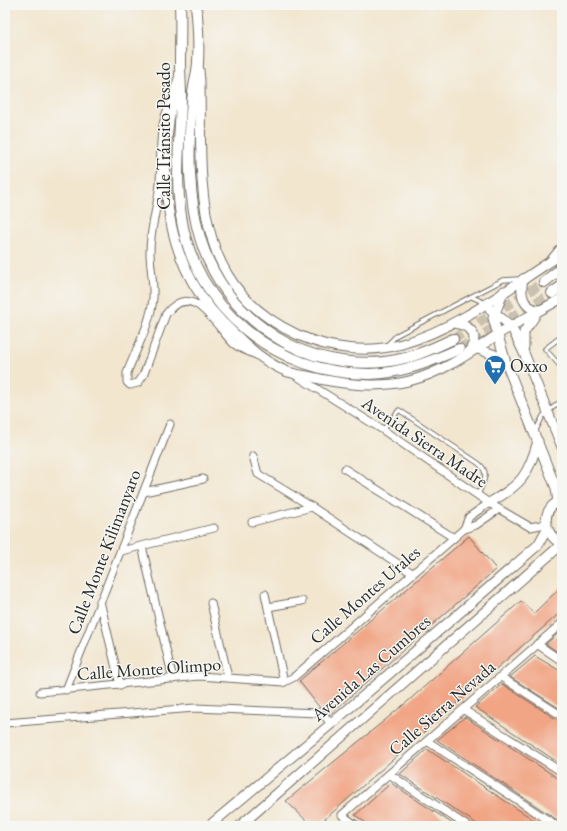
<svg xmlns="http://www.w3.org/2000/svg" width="567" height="831" font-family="'EB Garamond',serif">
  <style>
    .building { fill: #f1a585 }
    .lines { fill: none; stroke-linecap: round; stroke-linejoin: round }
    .primary-tunnel { stroke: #cac1ae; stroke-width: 10; stroke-dasharray: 10 5; stroke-linecap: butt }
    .lane-casing { stroke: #716c64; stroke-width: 5.5 }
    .street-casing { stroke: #716c64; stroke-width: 9 }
    .secondary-casing { stroke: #716c64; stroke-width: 11 }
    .primary-casing { stroke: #716c64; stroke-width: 12 }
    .lane { stroke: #fff; stroke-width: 3.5 }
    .street { stroke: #fff; stroke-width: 7 }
    .secondary { stroke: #fff; stroke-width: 9 }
    .primary { stroke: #fff; stroke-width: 10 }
    .labels { text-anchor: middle; stroke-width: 3; stroke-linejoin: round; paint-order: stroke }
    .street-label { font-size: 18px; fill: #2b2b2b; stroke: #f6f6f2 }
    .poi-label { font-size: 18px; fill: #2b2b2b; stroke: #f6f6f2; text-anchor: start }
  </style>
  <rect width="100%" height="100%" fill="#f6f6f2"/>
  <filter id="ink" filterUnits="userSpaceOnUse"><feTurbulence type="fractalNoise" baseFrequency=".025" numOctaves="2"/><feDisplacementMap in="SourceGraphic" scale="8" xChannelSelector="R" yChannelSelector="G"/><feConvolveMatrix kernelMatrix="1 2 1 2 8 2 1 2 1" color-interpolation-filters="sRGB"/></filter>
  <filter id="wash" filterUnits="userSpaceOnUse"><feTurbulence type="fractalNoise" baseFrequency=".012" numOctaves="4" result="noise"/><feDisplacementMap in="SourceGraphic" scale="16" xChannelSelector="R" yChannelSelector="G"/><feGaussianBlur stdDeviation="0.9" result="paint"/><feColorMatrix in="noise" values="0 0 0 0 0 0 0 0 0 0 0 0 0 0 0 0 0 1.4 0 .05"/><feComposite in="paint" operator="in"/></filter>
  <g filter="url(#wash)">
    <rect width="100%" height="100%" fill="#f2e6cf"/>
    <g id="blocks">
      <g class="building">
        <polygon points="469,536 496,569 327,717 299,681"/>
        <polygon points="562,586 562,611 317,826 312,826 286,801 407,702 521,601 534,613"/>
        <polygon points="562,630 562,655 546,644"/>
        <polygon points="535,656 562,672 562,710 510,677"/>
        <polygon points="502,684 562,723 562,765 475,707"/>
        <polygon points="465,717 562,781 562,823 437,740"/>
        <polygon points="427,749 543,826 480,826 400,774"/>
        <polygon points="391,783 456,826 370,826 355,815"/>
      </g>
    </g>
  </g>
  <g filter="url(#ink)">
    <use href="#blocks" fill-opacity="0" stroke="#716c64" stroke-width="1"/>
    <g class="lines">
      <g class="primary-tunnel">
        <polyline points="453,339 544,282"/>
        <polyline points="459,349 552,293"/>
      </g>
      <g class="lane-casing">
        <g id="lane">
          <polyline points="549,259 562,243"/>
          <polyline points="472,297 485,303"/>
          <polyline points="562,336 545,349 562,368"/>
          <polyline points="386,346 397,335 503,280 520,279"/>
          <path d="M383 430 399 410 478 463C491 473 483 481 478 495"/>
          <polyline points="535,432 543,416 562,400"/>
        </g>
      </g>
      <g class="street-casing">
        <g id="street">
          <path d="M171 102C157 129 162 153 160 183 158 206 150 228 150 252 150 267 154 283 153 298 151 323 136 349 127 373V382L130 385 138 383 143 376 166 314C192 279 215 325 233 343 238 348 247 351 254 354"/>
          <polyline points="295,375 383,430 489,503 530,527 546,524"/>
          <polyline points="253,456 258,474 312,507 412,573"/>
          <polyline points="345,469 454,538"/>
          <polyline points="144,492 203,479"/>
          <polyline points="252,522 312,507"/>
          <polyline points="464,529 469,517 489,503"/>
          <polyline points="142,546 173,679"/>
          <polyline points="121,551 214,528"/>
          <polyline points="265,594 284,682"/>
          <polyline points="100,601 120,685"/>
          <polyline points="211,603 228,677"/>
          <polyline points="268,607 302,601"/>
          <polyline points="537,644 562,661"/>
          <polyline points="501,677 562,716"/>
          <polyline points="284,682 294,677 464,529 476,525 499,509"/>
          <polyline points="66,690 170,424"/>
          <polyline points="40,692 199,676 284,682"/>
          <polyline points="464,710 562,772"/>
          <polyline points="5,723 195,708 319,713 324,715 331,724"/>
          <polyline points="427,741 557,826"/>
          <polyline points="389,774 467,826"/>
          <polyline points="357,826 342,815 562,623"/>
        </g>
      </g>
      <g class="secondary-casing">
        <g id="secondary">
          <path d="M199 70 200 82C202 182 189 285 298 335 330 349 368 354 402 344 461 327 511 286 562 254"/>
          <path d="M180 75C159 140 159 223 193 283 204 303 219 320 236 335 251 350 267 364 288 372 298 375 310 376 320 379 349 385 380 388 409 381 444 372 471 352 500 333 520 320 542 310 562 298"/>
          <path d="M523 279C520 293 522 309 540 310"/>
          <polyline points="504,291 493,318 506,363 556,488 558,502"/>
          <polyline points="490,309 511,326 524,353 562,447"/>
          <path d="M454 323C474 326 480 338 467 354"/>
          <polyline points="524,347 524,332 535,316"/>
          <polyline points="478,349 495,355 506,363"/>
          <path d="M562 500C539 508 543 535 562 544"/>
          <path d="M489 503C521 485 528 476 538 441"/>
          <polyline points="209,826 331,724 538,545 547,529"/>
          <polyline points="240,826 562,544"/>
        </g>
      </g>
      <g class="primary-casing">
        <g id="primary">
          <path d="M180 5C181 24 180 43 180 62 180 74 181 86 181 99 180 138 175 177 181 216 194 308 278 375 370 374 402 373 430 362 459 349"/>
          <path d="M196 5C198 24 199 44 198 63 197 75 193 88 192 101 184 200 191 291 288 344 322 362 367 368 405 358 422 354 438 346 453 339"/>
          <polyline points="544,282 562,268"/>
          <polyline points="552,293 562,286"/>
        </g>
      </g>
      <use href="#lane" class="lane"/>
      <use href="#street" class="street"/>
      <use href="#secondary" class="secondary"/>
      <use href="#primary" class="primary"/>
    </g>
  </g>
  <defs>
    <g id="supermarket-pin" transform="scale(1.15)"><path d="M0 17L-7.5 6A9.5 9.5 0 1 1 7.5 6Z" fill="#1f6fb2" stroke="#f6f6f2"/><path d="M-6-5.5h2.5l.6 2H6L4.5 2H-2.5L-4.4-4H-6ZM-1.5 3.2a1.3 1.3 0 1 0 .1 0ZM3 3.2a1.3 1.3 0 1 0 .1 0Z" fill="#fff"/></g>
  </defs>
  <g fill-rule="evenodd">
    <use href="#supermarket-pin" x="495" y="366"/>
  </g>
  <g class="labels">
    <g class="street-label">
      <text transform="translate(164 136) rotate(-90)" y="6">Calle Tránsito Pesado</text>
      <text transform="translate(425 442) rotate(34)" y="6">Avenida Sierra Madre</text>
      <text transform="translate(104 552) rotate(-69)" y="6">Calle Monte Kilimanyaro</text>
      <text transform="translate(365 595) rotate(-41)" y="6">Calle Montes Urales</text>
      <text transform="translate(371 668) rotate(-41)" y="6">Avenida Las Cumbres</text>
      <text transform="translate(149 669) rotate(-4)" y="6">Calle Monte Olimpo</text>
      <text transform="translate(442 708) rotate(-41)" y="6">Calle Sierra Nevada</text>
    </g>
    <g class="poi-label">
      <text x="510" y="372">Oxxo</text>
    </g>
  </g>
  <rect width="567" height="831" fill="none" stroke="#f6f6f2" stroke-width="20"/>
</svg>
